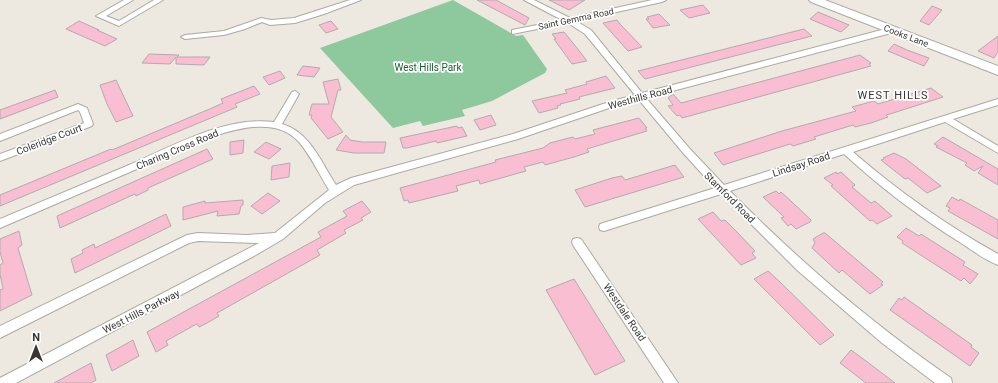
<svg xmlns="http://www.w3.org/2000/svg" width="998" height="383" font-family="Roboto,sans-serif">
  <style>
    .green { fill: #8dc99c }
    .building { fill: #fabed3; stroke: #b3aaad }
    .lines { fill: none; stroke-linecap: round; stroke-linejoin: round }
    .minor-casing { stroke: #ada9a1; stroke-width: 2 }
    .primary-casing { stroke: #ada9a1; stroke-width: 2 }
    .minor { fill: #fff; fill-rule: evenodd }
    .primary { fill: #fff; fill-rule: evenodd }
    .labels { text-anchor: middle; stroke-width: 3.5; stroke-linejoin: round; paint-order: stroke }
    .far-street-label { font-size: 9px; fill: #373632; stroke: #fff }
    .park-label { font-size: 10px; fill: #175d32; stroke: #fff }
    .street-label { font-size: 10px; fill: #373632; stroke: #fff }
    .neighbourhood-label { font-size: 11px; letter-spacing: 1px; fill: #373632; stroke: #fff }
  </style>
  <rect width="100%" height="100%" fill="#ede9e1"/>
  <polygon class="green" points="453,0 516,36 523,35 547,69 545,73 492,101 462,110 465,116 423,126 420,121 393,128 320,48"/>
  <g class="building">
    <polygon points="477,0 496,0 529,18 525,25"/>
    <polygon points="549,0 585,0 569,10"/>
    <polygon points="703,5 710,13 689,18 680,10"/>
    <polygon points="932,6 942,10 929,25 920,21"/>
    <polygon points="818,12 830,17 849,25 841,32 810,19"/>
    <polygon points="659,14 670,25 653,28 646,19 649,19 647,17"/>
    <polygon points="617,20 620,24 642,47 628,51 603,23"/>
    <polygon points="79,21 99,30 97,30 117,39 105,46 66,29"/>
    <polygon points="331,21 338,29 326,33 319,25"/>
    <polygon points="804,29 812,36 645,79 638,71"/>
    <polygon points="564,32 577,48 587,61 572,64 554,39 556,39 552,34"/>
    <polygon points="998,36 998,52 994,58 978,51"/>
    <polygon points="894,44 907,50 929,58 924,66 888,51"/>
    <polygon points="149,54 179,55 177,57 210,57 204,65 176,64 176,57 170,64 142,63"/>
    <polygon points="860,55 871,63 869,64 871,66 682,118 680,115 677,116 668,106 673,105 668,98 673,94 681,103"/>
    <polygon points="303,66 320,68 314,77 297,75"/>
    <polygon points="280,71 285,78 269,85 263,77"/>
    <polygon points="606,76 615,88 579,97 580,99 560,104 561,105 557,106 558,108 539,113 532,101 567,93 565,90 587,84 586,82"/>
    <polygon points="338,79 341,90 338,90 331,117 343,132 328,139 311,118 312,115 309,115 312,104 329,104 323,82"/>
    <polygon points="116,80 133,116 116,122 107,104 100,85"/>
    <polygon points="254,86 260,94 235,104 237,107 0,206 0,195 111,149 112,150 212,108 223,103 221,99"/>
    <polygon points="931,88 943,97 890,114 886,115 888,117 871,123 855,127 853,125 814,137 816,139 793,146 790,144 723,165 714,153 782,131 856,111 852,107 874,101 878,104"/>
    <polygon points="55,90 58,97 0,119 0,110"/>
    <polygon points="491,115 496,125 480,130 474,120"/>
    <polygon points="639,118 647,128 645,128 647,131 590,148 587,149 589,152 574,157 545,165 543,162 524,167 526,171 480,184 479,180 456,186 458,191 409,203 408,200 404,201 400,188 496,162 495,160 543,148 550,143 565,139 573,137 575,139 595,134 593,130"/>
    <polygon points="457,126 458,128 462,127 467,136 437,143 436,141 407,148 403,148 400,138"/>
    <polygon points="346,135 350,140 362,142 386,142 384,153 354,153 336,150"/>
    <polygon points="943,137 998,169 998,185 978,173 983,166 974,171 965,165 967,163 936,147 938,146 934,144"/>
    <polygon points="244,140 243,153 230,155 230,142"/>
    <polygon points="266,142 281,149 269,159 254,152"/>
    <polygon points="207,149 213,159 148,188 148,190 136,196 135,194 60,228 57,216"/>
    <polygon points="894,153 906,159 941,186 927,193 908,178 905,179 881,160 884,159 883,158"/>
    <polygon points="290,163 289,177 271,180 272,166"/>
    <polygon points="675,165 684,177 585,207 575,190 612,178 622,176 625,180"/>
    <polygon points="836,172 837,174 841,172 855,185 852,187 871,203 875,201 892,216 877,224 872,220 870,221 831,186 833,185 824,178"/>
    <polygon points="776,191 779,194 781,192 792,202 811,220 810,222 796,229 791,224 788,226 781,218 784,217 763,197"/>
    <polygon points="268,193 280,201 262,214 251,206"/>
    <polygon points="952,197 959,201 960,199 998,220 998,239 948,211 950,208 946,206"/>
    <polygon points="243,200 243,205 241,206 239,214 217,216 218,211 183,220 183,207 205,201 205,203"/>
    <polygon points="362,201 371,212 361,218 363,220 344,230 346,233 317,250 320,255 217,313 219,316 207,323 199,327 197,324 193,326 166,341 168,345 156,352 147,332 321,237 318,232 347,216 343,211"/>
    <polygon points="713,212 721,221 725,220 737,232 755,251 752,253 756,258 741,265 698,219"/>
    <polygon points="166,214 171,226 75,273 71,259 83,253 82,250 94,244 95,248"/>
    <polygon points="906,228 919,236 921,234 965,262 963,265 978,274 970,284 964,278 961,281 902,243 903,241 897,237"/>
    <polygon points="19,231 22,245 18,248 32,295 0,311 0,290 3,289 0,274 0,265 3,263 0,252 0,239"/>
    <polygon points="823,233 825,233 883,282 881,284 883,285 870,294 842,270 839,273 812,248 815,243 813,239"/>
    <polygon points="768,271 779,281 834,335 820,345 754,279"/>
    <polygon points="574,279 625,361 595,375 546,290"/>
    <polygon points="904,297 972,345 971,347 979,353 970,366 890,310 899,298 902,300"/>
    <polygon points="133,340 139,356 112,371 106,355"/>
    <polygon points="851,350 866,361 895,383 866,383 840,363"/>
    <polygon points="91,363 96,380 91,383 54,383"/>
  </g>
  <g class="lines">
    <g class="minor-casing">
      <g id="minor">
        <polygon points="124,0 133,0 106,16 119,21 154,0 163,0 119,26 96,16"/>
        <polygon points="350,0 361,0 324,14 295,23 270,25 262,22 245,29 224,35 185,39 181,37 185,35 224,31 261,18 271,20 294,18"/>
        <path d="M524 0H534L570 18 652 0H666L662 2 576 21 591 30 642 93 889 28H895V32L646 98 690 149 724 185 998 99V105L953 119 998 146V153L945 122 853 152C898 191 946 225 998 254V265C985 260 973 251 961 243 919 217 880 187 844 154L730 191C798 260 871 323 951 378L952 383H935L882 343 797 270 721 194 604 231 600 230 599 227 600 224 715 188 684 154 639 100 618 105 518 139 354 185 325 203 283 239 254 256 16 383H0V378L259 243 198 241 189 243 0 338V326L187 235 198 233 247 235 275 233 329 190C319 174 311 156 299 142 277 117 239 128 211 137L0 228V219C43 201 86 183 129 165 173 146 225 116 274 122L292 92 295 91 299 94 282 124C310 132 321 162 336 185L351 178 513 134 612 101 635 95 585 34 568 23 512 34V30L562 20Z"/>
        <polygon points="78,104 87,108 93,124 92,126 0,161 0,154 84,123 80,112 78,110 0,141 0,134"/>
        <polygon points="577,238 581,239 678,383 664,383 573,245 572,242 573,239"/>
      </g>
    </g>
    <g class="primary-casing">
      <polygon id="primary" points="809,0 825,0 998,66 998,75 811,2"/>
    </g>
    <use href="#minor" class="minor"/>
    <use href="#primary" class="primary"/>
  </g>
  <g class="labels">
    <g class="far-street-label">
      <text transform="translate(576 19) rotate(-12)" y="3">Saint Gemma Road</text>
      <text transform="translate(906 36) rotate(21)" y="3">Cooks Lane</text>
    </g>
    <g class="park-label">
      <text x="428" y="71">West Hills Park</text>
    </g>
    <g class="street-label">
      <text transform="translate(640 97) rotate(-15)" y="4">Westhills Road</text>
      <text transform="translate(49 139) rotate(-21)" y="4">Coleridge Court</text>
      <text transform="translate(177 149) rotate(-23)" y="4">Charing Cross Road</text>
      <text transform="translate(801 164) rotate(-18)" y="4">Lindsay Road</text>
      <text transform="translate(730 197) rotate(45)" y="4">Stamford Road</text>
      <text transform="translate(141 311) rotate(-27)" y="4">West Hills Parkway</text>
      <text transform="translate(625 312) rotate(56)" y="4">Westdale Road</text>
    </g>
    <g class="neighbourhood-label">
      <text x="893" y="99">WEST HILLS</text>
    </g>
  </g>
  <g transform="translate(36 347)" stroke="#ffffff" stroke-width="3" paint-order="stroke">
  <path d="M0-3L7 15L0 10L-7 15Z" fill="#373632"/>
  <text y="-6" font-size="11" font-weight="bold" text-anchor="middle" fill="#373632">N</text>
  </g>
</svg>
